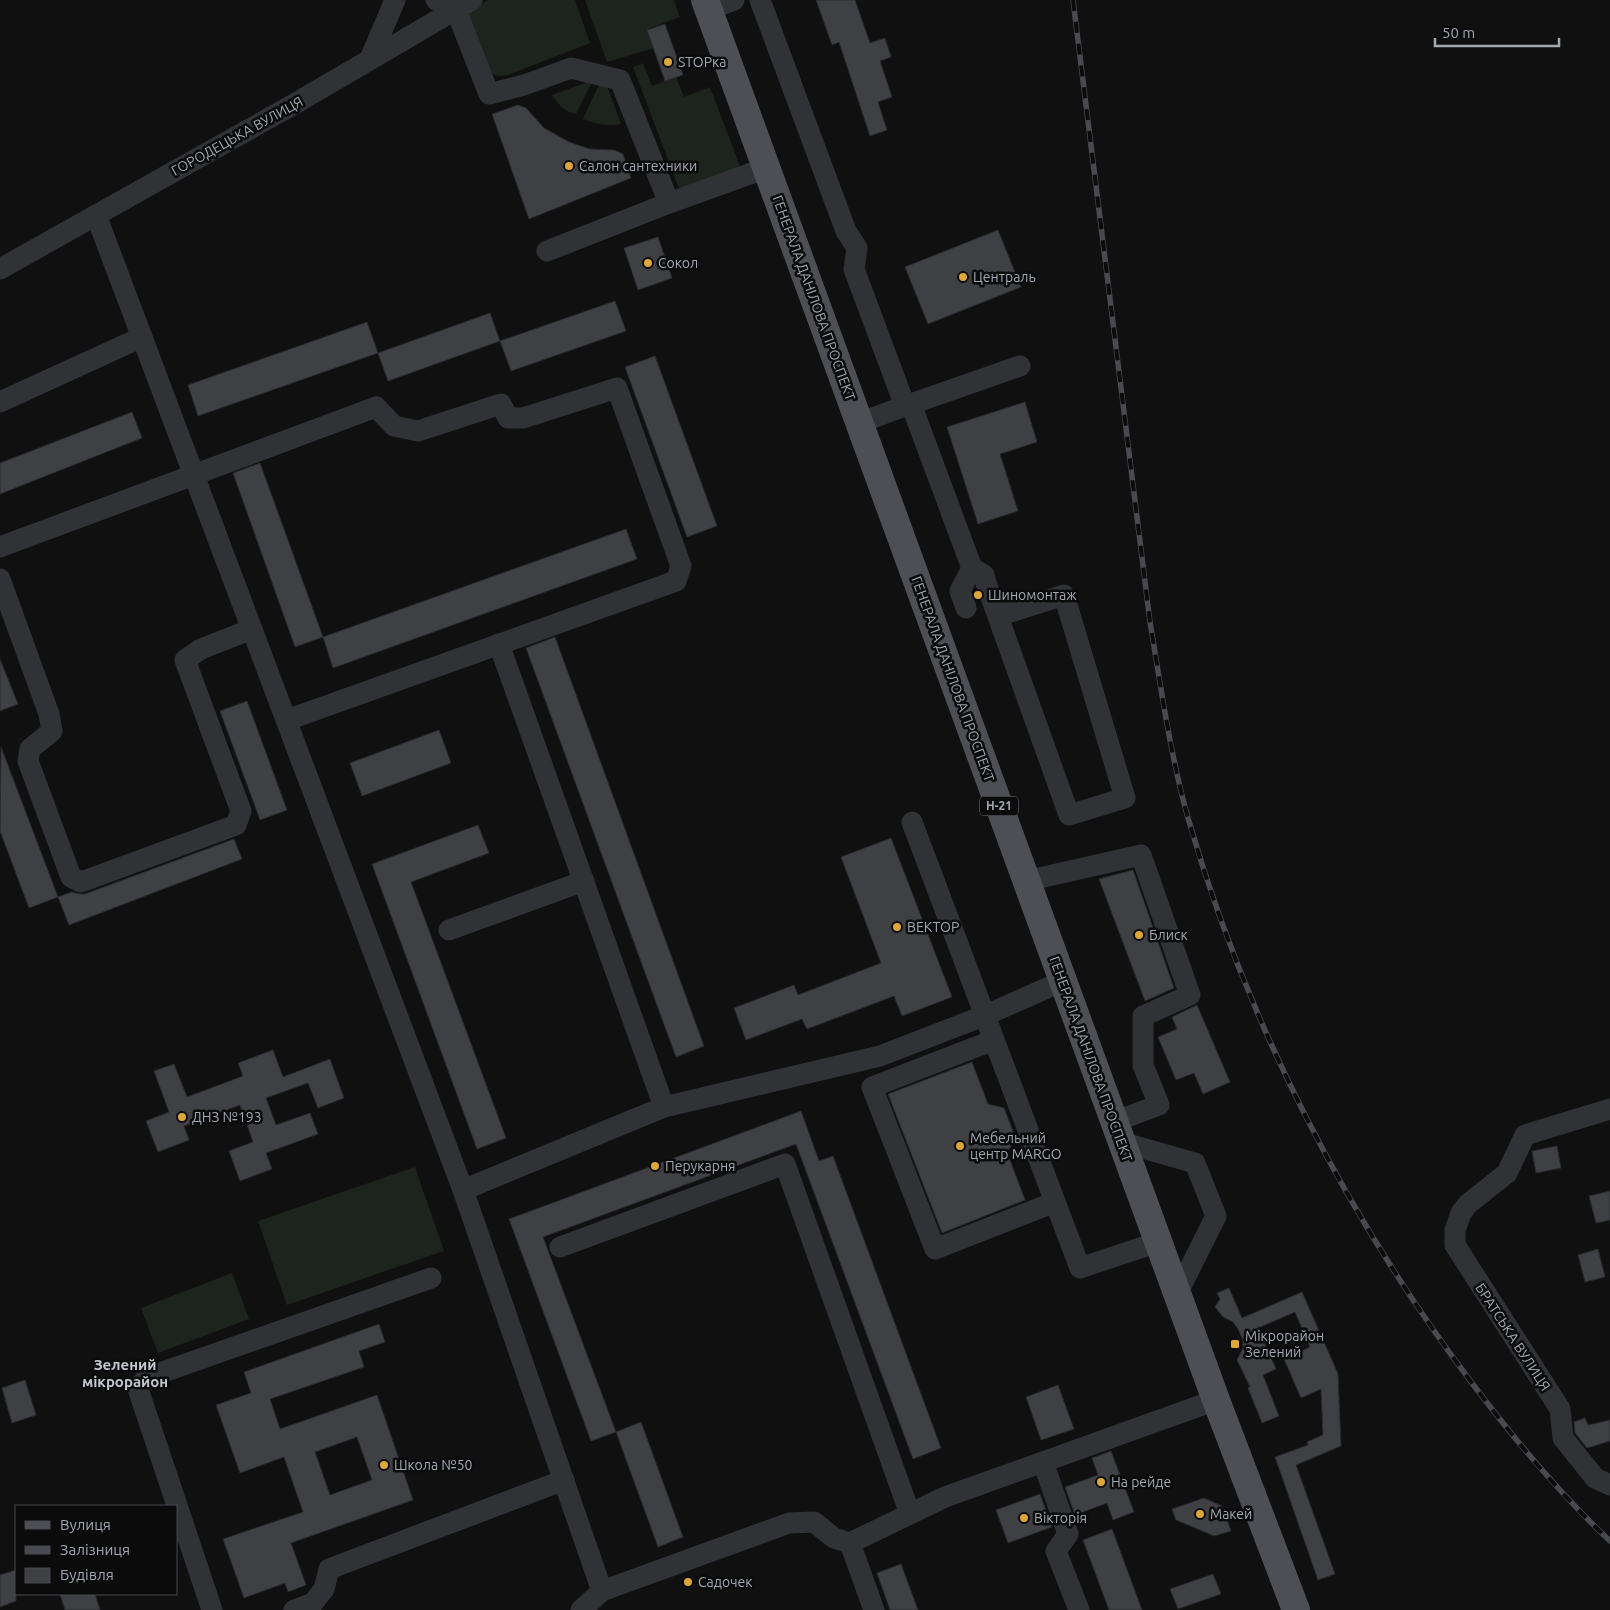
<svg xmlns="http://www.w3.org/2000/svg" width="1610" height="1610" font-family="Ubuntu,sans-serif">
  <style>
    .grass { fill: #1d231d }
    .building { fill: #3f4044; stroke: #2a2a2d; fill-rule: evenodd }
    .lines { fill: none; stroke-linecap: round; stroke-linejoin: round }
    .minor { stroke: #313236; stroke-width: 21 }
    .major { stroke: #4e4f54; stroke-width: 28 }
    .rail-casing { stroke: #494a4f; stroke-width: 5.5 }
    .rail { stroke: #0b0b0c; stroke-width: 4; stroke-dasharray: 11; stroke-linecap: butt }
    .poi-dot { fill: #dda73c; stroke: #0b0b0c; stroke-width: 2 }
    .labels { text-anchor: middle; stroke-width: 5; stroke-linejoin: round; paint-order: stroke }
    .shield { fill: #0b0b0c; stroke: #75787f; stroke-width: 1 }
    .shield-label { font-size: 12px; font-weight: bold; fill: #a3a7b0 }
    .poi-label { font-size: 14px; fill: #a3a7b0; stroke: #0b0b0c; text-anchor: start }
    .street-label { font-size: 14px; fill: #a3a7b0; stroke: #0b0b0c }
    .neighbourhood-label { font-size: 15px; font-weight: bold; fill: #c3c6cd; stroke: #0b0b0c }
  </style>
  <rect width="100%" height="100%" fill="#101011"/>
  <g class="grass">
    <polygon points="488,0 575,0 590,43 508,75 497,76 489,72 462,15"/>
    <polygon points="585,0 674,0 680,17 648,29 654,48 607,62"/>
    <polygon points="643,63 652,86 676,77 684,97 710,87 741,169 682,190 678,186 633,67"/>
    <path d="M593 80 576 114C565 112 558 104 552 95Z"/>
    <path d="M601 80 606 83 621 124C606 127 596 124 583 119Z"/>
    <polygon points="415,1167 444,1251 287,1305 258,1221"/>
    <polygon points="232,1273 249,1319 158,1353 141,1308"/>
  </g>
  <g class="building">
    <polygon points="816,0 855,0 870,43 885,38 891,57 880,61 892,97 878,102 887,130 870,136 839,42 832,45"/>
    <polygon points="665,24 683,75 665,81 647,30"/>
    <polygon points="518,105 526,108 544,128 569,142 590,149 614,150 623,154 631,178 529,219 492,114"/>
    <polygon points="998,230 1021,287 928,324 905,267"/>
    <polygon points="658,237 672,278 638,290 624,248"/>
    <polygon points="615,301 626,331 511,371 500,341"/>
    <polygon points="490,313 500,341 388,381 378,353"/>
    <polygon points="367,322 378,353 198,416 188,385"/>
    <polygon points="655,356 717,526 687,537 625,367"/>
    <polygon points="1025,402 1037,442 1000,454 1018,511 978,524 947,427"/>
    <polygon points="132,412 142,438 0,494 0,463"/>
    <polygon points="260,463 323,637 295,647 233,473"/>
    <polygon points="626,529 637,559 333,668 323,637"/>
    <polygon points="555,637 704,1046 676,1057 526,648"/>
    <polygon points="0,659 18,704 0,711"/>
    <polygon points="247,701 287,810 260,820 220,711"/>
    <polygon points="439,730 451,763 362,796 350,763"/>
    <polygon points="1,747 58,897 29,908 0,831"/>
    <polygon points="478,825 489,853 411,882 506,1138 477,1149 372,864"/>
    <polygon points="891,838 952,997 902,1016 894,996 807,1029 802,1019 746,1040 734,1008 794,985 798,995 881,963 841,857"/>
    <polygon points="234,839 242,859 69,925 58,897 72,892 80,894 85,894"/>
    <polygon points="1133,870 1174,988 1145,1001 1099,879"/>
    <polygon points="1197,1005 1230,1082 1203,1094 1194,1073 1176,1080 1158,1037 1177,1029 1172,1017"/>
    <polygon points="273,1050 283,1077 330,1059 344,1098 318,1108 308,1083 266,1098 276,1125 310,1113 318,1134 266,1153 272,1169 240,1181 229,1151 253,1142 240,1105 184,1126 189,1140 158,1152 146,1121 169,1112 154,1071 174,1064 187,1097 243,1076 238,1063"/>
    <polygon points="972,1062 988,1104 1004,1108 1016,1139 1007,1152 1025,1200 942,1233 888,1094"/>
    <polygon points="801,1111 819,1161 833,1156 941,1448 913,1459 796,1144 543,1237 616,1432 591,1441 509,1219"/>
    <polygon points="1557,1146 1561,1168 1536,1173 1532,1151"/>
    <polygon points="1610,1191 1610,1220 1596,1223 1589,1196"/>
    <polygon points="1598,1249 1605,1277 1585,1282 1578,1255"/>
    <polygon points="1229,1288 1242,1318 1302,1292 1338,1374 1341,1446 1296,1465 1335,1574 1318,1580 1275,1457 1308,1445 1307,1442 1323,1435 1321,1389 1301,1398 1284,1359 1310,1347 1295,1312 1258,1328 1276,1369 1263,1375 1279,1416 1262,1423 1248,1388 1250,1387 1237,1360 1243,1348 1243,1340 1238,1329 1233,1322 1223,1317 1215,1307 1220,1299 1217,1293"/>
    <path d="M379 1324 385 1342 359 1351 364 1367 270 1399 280 1429 377 1395 413 1500 291 1543 306 1585 288 1592 285 1583 244 1598 223 1539 303 1512 284 1457 240 1473 216 1405 251 1393 244 1372ZM357 1437 372 1480 330 1495 315 1452Z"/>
    <polygon points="25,1380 36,1415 12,1423 2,1388"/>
    <polygon points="1058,1385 1074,1429 1041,1440 1026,1397"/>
    <polygon points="1585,1418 1588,1425 1610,1420 1610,1441 1587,1448 1575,1433 1574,1422"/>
    <polygon points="641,1422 683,1537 658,1547 616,1432"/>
    <polygon points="1111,1451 1134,1512 1113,1520 1107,1503 1075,1515 1065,1487 1098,1475 1092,1458"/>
    <polygon points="1040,1494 1052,1527 1008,1543 996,1510"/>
    <polygon points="1204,1498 1222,1506 1231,1531 1214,1536 1176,1520 1172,1509"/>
    <polygon points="1112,1529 1142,1610 1109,1610 1083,1540"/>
    <polygon points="901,1564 918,1610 890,1610 877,1573"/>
    <polygon points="16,1570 16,1601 0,1607 0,1575"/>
    <polygon points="1213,1574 1221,1594 1178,1609 1170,1589"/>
    <polygon points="60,1594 95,1594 100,1610 65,1610"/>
  </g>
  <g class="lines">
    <g class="minor">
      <polyline points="436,0 456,10 489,94 524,85 571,68 620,80 669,203 547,251"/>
      <polyline points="760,0 846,231 857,248 854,269 905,406 859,423"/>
      <polyline points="709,9 734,0"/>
      <polyline points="370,59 395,0"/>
      <polyline points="669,203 766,168"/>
      <polyline points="96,215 463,1190"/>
      <polyline points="0,269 296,103 472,0"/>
      <polyline points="0,402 142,337"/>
      <polyline points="911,404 1020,366"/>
      <polyline points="905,406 911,404 972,568 984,575 986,583 1069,815 1125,798 1064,595 998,616"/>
      <polyline points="0,547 376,407 394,426 418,431 501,404 508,418 523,418 617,388 681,566 676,581 287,720"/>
      <polyline points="0,579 49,714 52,731 30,749 28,761 71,877 81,882 236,825 241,811 185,660 201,649 252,629"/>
      <polyline points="966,608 960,591 972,568"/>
      <polyline points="499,644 664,1107"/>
      <polyline points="912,822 1080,1268 1158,1242"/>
      <polyline points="1026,881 1141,855 1190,995 1143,1016 1143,1065 1159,1105 1114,1122"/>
      <polyline points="449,930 584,881"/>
      <polyline points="994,1040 872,1087 935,1249 1055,1202"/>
      <polyline points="1610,1109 1525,1135 1507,1173 1468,1204 1461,1213 1455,1230 1455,1245 1560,1409 1563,1438 1595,1478 1610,1485"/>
      <polyline points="1121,1142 1195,1163 1216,1216 1177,1294"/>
      <polyline points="560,1247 785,1164 910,1514"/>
      <polyline points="1043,1462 1068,1534 1056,1551 1079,1610"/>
      <polyline points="850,1543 874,1610"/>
      <polyline points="602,1591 463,1190 664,1107 880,1056 986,1015 1063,981"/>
      <polyline points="212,1610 138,1389 146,1378 431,1278"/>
      <polyline points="294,1610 313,1603 324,1589 329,1569 564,1480"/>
      <polyline points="581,1610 602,1591 789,1523 814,1522 834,1538 850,1543 945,1497 1216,1400"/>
    </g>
    <polyline class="major" points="705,0 1216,1400 1296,1610"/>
    <g class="rail-casing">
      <path id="rail" d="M1073 0 1150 622C1161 687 1170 754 1188 818 1246 1020 1345 1215 1472 1383 1514 1439 1559 1493 1610 1541"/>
    </g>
    <use href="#rail" class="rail"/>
  </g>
  <g class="poi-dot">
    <circle cx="668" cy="62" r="5"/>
    <circle cx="569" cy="166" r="5"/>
    <circle cx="648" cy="263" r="5"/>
    <circle cx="963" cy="277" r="5"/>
    <circle cx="978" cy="595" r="5"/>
    <circle cx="897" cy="927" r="5"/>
    <circle cx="1139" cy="935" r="5"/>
    <circle cx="182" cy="1117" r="5"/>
    <circle cx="960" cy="1146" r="5"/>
    <circle cx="655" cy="1166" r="5"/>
    <rect x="1230" y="1339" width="10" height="10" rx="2.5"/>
    <circle cx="384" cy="1465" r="5"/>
    <circle cx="1101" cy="1482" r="5"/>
    <circle cx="1200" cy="1514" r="5"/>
    <circle cx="1024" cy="1518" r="5"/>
    <circle cx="688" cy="1582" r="5"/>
  </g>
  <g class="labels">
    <rect class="shield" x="980" y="796.5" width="38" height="19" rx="4"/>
    <g class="shield-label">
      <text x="999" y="810">Н-21</text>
    </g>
    <g class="poi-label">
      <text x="678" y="67">STOPка</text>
      <text x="579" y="171">Салон сантехники</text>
      <text x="658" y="268">Сокол</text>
      <text x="973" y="282">Централь</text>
      <text x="988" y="600">Шиномонтаж</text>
      <text x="907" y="932">ВЕКТОР</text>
      <text x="1149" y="940">Блиск</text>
      <text x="192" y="1122">ДНЗ №193</text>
      <text x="970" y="1143">Мебельний<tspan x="970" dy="16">центр MARGO</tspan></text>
      <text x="665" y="1171">Перукарня</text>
      <text x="1245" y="1341">Мікрорайон<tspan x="1245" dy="16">Зелений</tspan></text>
      <text x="394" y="1470">Школа №50</text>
      <text x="1111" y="1487">На рейде</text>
      <text x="1210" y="1519">Макей</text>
      <text x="1034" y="1523">Вікторія</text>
      <text x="698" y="1587">Садочек</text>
    </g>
    <g class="street-label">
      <text transform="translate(237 136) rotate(-29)" y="5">ГОРОДЕЦЬКА ВУЛИЦЯ</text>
      <text transform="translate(814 298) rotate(70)" y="5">ГЕНЕРАЛА ДАНІЛОВА ПРОСПЕКТ</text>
      <text transform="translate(953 679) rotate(70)" y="5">ГЕНЕРАЛА ДАНІЛОВА ПРОСПЕКТ</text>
      <text transform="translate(1091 1059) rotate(70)" y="5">ГЕНЕРАЛА ДАНІЛОВА ПРОСПЕКТ</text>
      <text transform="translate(1513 1337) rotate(57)" y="5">БРАТСЬКА ВУЛИЦЯ</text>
    </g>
    <g class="neighbourhood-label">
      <text x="125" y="1370">Зелений<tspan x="125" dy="17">мікрорайон</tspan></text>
    </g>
  </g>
  <rect x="15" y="1505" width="162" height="90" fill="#0b0b0c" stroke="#48494e"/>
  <rect x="25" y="1521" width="25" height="8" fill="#4e4f54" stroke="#48494e"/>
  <text x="60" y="1530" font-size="15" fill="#a3a7b0">Вулиця</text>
  <rect x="25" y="1546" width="25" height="8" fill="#494a4f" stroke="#48494e"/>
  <text x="60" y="1555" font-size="15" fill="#a3a7b0">Залізниця</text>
  <rect x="25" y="1568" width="25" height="15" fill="#3f4044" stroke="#48494e"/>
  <text x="60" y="1580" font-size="15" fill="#a3a7b0">Будівля</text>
  <path d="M1435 38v8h124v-8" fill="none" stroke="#a3a7b0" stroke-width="2.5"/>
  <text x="1442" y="38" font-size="15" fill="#a3a7b0" stroke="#0b0b0c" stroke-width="4" paint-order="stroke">50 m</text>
</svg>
